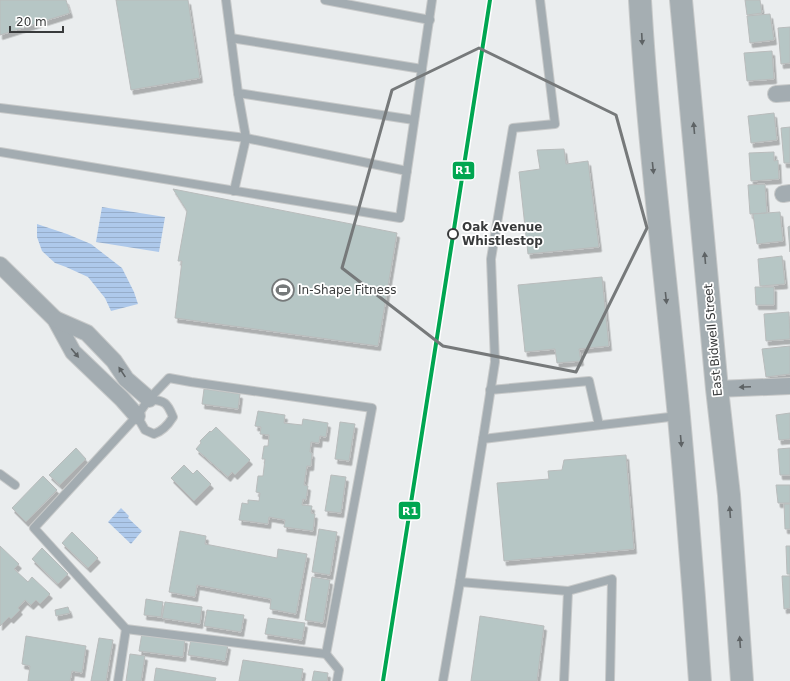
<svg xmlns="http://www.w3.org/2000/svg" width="790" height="681" font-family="'DejaVu Sans',sans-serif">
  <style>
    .water { fill: url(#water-rules) }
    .building { fill: #b6c6c5; stroke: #b9bcbc; filter: url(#shadow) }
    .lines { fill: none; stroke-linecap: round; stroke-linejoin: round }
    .lane-casing { stroke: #c7c9c9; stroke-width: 10 }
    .street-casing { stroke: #c7c9c9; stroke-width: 18 }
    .primary-casing { stroke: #c7c9c9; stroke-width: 24 }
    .lane { stroke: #a3acb1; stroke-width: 8 }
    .street { stroke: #a3acb1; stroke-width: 16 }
    .primary { stroke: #a5aeb2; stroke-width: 22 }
    .rail { stroke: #acb1b3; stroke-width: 3; stroke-dasharray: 5 5; stroke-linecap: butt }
    .rail-1-casing { stroke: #fff; stroke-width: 7 }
    .rail-1 { stroke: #00a651; stroke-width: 4 }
    .oneway { fill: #5e6365 }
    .oneway2 { fill: #5d6264 }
    .marked { fill: none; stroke: #76797a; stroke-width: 3; stroke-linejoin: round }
    .stop-dot { fill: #fff; stroke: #383a3b; stroke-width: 2 }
    .labels { text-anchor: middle; stroke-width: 3.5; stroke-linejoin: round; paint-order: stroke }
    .stop-label { font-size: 12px; font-weight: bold; fill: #383a3b; stroke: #fff; text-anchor: start }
    .poi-label { font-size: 12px; fill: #383a3b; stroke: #fff; text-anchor: start }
    .street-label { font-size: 12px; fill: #383a3b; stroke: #fff }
    .line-badge { stroke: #fff; stroke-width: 1.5 }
    .badge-label { font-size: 11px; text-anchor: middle; font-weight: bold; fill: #fff }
  </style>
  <defs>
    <pattern id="water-rules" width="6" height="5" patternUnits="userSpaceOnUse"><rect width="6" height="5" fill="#aec9eb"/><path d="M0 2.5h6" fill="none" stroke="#96adca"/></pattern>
    <filter id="shadow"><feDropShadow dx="2.5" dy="4.5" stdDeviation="0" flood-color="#0004"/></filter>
  </defs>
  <rect width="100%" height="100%" fill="#eaedee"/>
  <g class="water">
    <polygon points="102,207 165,217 159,252 96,242"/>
    <polygon points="37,224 67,234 91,244 122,268 134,292 138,304 111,311 105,298 88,277 66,267 55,263 42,251 37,237"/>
    <polygon points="121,508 129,516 128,518 142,531 131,544 108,522"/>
  </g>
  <g class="building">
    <polygon points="0,0 66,0 70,13 0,35"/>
    <polygon points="116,0 188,0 200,78 131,90"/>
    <polygon points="745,0 760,0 762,13 747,15"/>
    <polygon points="770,14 774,40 750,43 747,16"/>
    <polygon points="790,27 790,63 781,64 778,28"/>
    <polygon points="772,51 774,79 747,81 744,53"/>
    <polygon points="774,113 777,140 751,143 748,116"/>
    <polygon points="790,127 790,163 784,163 781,128"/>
    <polygon points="564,149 566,164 588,161 599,247 528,254 519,172 540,169 537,150"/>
    <polygon points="774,152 774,161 778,160 779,179 751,181 749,153"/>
    <polygon points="765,184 767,213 750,214 748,185"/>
    <polygon points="173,189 397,233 378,346 175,318 182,261 178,261 187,211"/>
    <polygon points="780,212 783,241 757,244 753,214"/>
    <polygon points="790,226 790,252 788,227"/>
    <polygon points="782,256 785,284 760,286 758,259"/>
    <polygon points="602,277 609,346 579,349 581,361 557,363 555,349 525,352 518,285"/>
    <polygon points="755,287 774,287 774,305 756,305"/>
    <polygon points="789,312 790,339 766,341 764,314"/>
    <polygon points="790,346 790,374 766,377 762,349"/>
    <polygon points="204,389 240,394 238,409 202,404"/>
    <polygon points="258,411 285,415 284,423 302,425 303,419 328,423 326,437 320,436 319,443 311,442 310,452 312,453 311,466 307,466 304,485 308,486 306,500 303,499 302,505 312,506 311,513 315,514 313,531 284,527 285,520 269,517 268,524 239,520 242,503 248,504 248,500 259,501 260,493 256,492 258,476 263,476 265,459 262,459 264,446 268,446 269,435 260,434 261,427 255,426"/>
    <polygon points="790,413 790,439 779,440 776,415"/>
    <polygon points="340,422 355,424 349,461 335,459"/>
    <polygon points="216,427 250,460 235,475 232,472 228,477 196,449 201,443 200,441 210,431 211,432"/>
    <polygon points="76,448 86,459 60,485 49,475"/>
    <polygon points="790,448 790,475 780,475 778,449"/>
    <polygon points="626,455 634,549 504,561 497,483 549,479 548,471 562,470 564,460"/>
    <polygon points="184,465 193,474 197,470 211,484 194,501 171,478"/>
    <polygon points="331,475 346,477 341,513 325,511"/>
    <polygon points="43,476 57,490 26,522 12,508"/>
    <polygon points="776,485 790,485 790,503 778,503"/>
    <polygon points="784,504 790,504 790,529 785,529"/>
    <polygon points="319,529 337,532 330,575 312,572"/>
    <polygon points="180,531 206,536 205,544 277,558 278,549 307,554 296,614 270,609 271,599 197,585 195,597 169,592"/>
    <polygon points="72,532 98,558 88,568 62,543"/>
    <polygon points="0,546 19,564 14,569 28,582 32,577 50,594 40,604 36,600 31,605 25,600 18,608 20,610 11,619 9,617 0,626"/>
    <polygon points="786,546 790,546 790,574 787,574"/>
    <polygon points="42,548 68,574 58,584 32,559"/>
    <polygon points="782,576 790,576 790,608 784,609"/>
    <polygon points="312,577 330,580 323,623 305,620"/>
    <polygon points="146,599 163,602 161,617 144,615"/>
    <polygon points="165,602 202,607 200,624 162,618"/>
    <polygon points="68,607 70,613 56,616 55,610"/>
    <polygon points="207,610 244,615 241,632 204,626"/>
    <polygon points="480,616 544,626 537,681 471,681"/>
    <polygon points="268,618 305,623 302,640 265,634"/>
    <polygon points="142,633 185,639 183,657 139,651"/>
    <polygon points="26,636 86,646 82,673 72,671 70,681 28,681 30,666 22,664"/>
    <polygon points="99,638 113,640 106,681 91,681"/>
    <polygon points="191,639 228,645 225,661 188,655"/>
    <polygon points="130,654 145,656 141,681 126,681"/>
    <polygon points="243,660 303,669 301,681 239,681"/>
    <polygon points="156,668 216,678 215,681 154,681"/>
    <polygon points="314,671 328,673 327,681 312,681"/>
  </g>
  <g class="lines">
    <g class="lane-casing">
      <g id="lane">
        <polyline points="226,0 238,93 246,138 234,191"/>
        <polyline points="325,0 430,20"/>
        <polyline points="231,38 422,69"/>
        <polyline points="238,93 414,120"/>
        <polyline points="0,108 246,138 407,171"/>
        <polyline points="0,152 400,218 432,0"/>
        <polyline points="490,390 589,381 599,425"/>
        <polyline points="149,399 137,416 34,528 126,629 326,654 339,670 337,681"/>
        <path d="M137 416 145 430 154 434C163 431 168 425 173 417 167 402 165 401 149 399L169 378 191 382 372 408 326 654"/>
        <polyline points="483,439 495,362 491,259 513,128 555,124 540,0"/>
        <polyline points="0,474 15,485"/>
        <polyline points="460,582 483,439 678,416"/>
        <polyline points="568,591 612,579 610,681"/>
        <polyline points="118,681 126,629"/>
        <polyline points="443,681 460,582 568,591 564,681"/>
      </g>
    </g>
    <g class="street-casing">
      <g id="street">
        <polyline points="776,94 790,93"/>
        <polyline points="783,194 790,193"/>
        <polyline points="0,265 55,319 73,352 122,399 137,416"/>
        <polyline points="55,319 87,333 114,361 126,379 149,399"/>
        <polyline points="717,389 790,386"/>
      </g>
    </g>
    <g class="primary-casing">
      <g id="primary">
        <path d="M640 0C648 140 666 278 679 417 687 505 694 593 700 681"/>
        <polyline points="681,0 717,389 729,495 742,681"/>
      </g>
    </g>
    <use href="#lane" class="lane"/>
    <use href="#street" class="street"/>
    <use href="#primary" class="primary"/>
    <polyline class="rail" points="383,681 397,595"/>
    <g class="rail-1-casing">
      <polyline id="rail-1" points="383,681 490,0"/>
    </g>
    <use href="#rail-1" class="rail-1"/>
  </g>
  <defs><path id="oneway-solid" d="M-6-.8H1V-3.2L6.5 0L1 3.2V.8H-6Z"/></defs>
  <g class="oneway">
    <use href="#oneway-solid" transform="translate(642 39) rotate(87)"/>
    <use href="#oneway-solid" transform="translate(694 128) rotate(-95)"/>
    <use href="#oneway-solid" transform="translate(653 168) rotate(84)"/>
    <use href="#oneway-solid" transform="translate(705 258) rotate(-95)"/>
    <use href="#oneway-solid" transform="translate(666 298) rotate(84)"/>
    <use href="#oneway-solid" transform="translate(681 441) rotate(85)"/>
    <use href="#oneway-solid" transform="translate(730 512) rotate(-94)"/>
    <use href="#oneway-solid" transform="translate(740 642) rotate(-94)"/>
  </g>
  <g class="oneway2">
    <use href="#oneway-solid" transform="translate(75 353) rotate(50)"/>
    <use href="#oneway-solid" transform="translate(122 372) rotate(-124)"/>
    <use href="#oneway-solid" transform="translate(745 387) rotate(177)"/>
  </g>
  <path class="marked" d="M479 48 616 115 647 228 576 372 443 346 342 268 392 90Z"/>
  <defs>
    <g id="stadium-ring" transform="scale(1.15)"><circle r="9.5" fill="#fff" stroke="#76797a" stroke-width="1.5"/><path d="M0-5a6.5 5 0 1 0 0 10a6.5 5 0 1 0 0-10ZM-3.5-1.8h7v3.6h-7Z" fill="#76797a"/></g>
  </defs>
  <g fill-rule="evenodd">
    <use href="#stadium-ring" x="283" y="290"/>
  </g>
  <circle class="stop-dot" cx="453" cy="234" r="5"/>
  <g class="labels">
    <g class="stop-label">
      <text x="462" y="231">Oak Avenue<tspan x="462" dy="14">Whistlestop</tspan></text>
    </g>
    <g class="poi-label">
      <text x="298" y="294">In-Shape Fitness</text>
    </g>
    <g class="street-label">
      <text transform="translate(713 340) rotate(-95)" y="4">East Bidwell Street</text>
    </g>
  </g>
  <g class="line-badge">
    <rect x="452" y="161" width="23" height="19" rx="4" fill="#00a651"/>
    <rect x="398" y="501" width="23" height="19" rx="4" fill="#00a651"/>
  </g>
  <g class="badge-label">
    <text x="463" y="174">R1</text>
    <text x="410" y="515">R1</text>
  </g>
  <path d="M10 26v6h53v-6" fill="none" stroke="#383a3b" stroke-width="2"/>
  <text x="16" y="26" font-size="12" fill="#383a3b" stroke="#ffffff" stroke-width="3" paint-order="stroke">20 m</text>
</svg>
